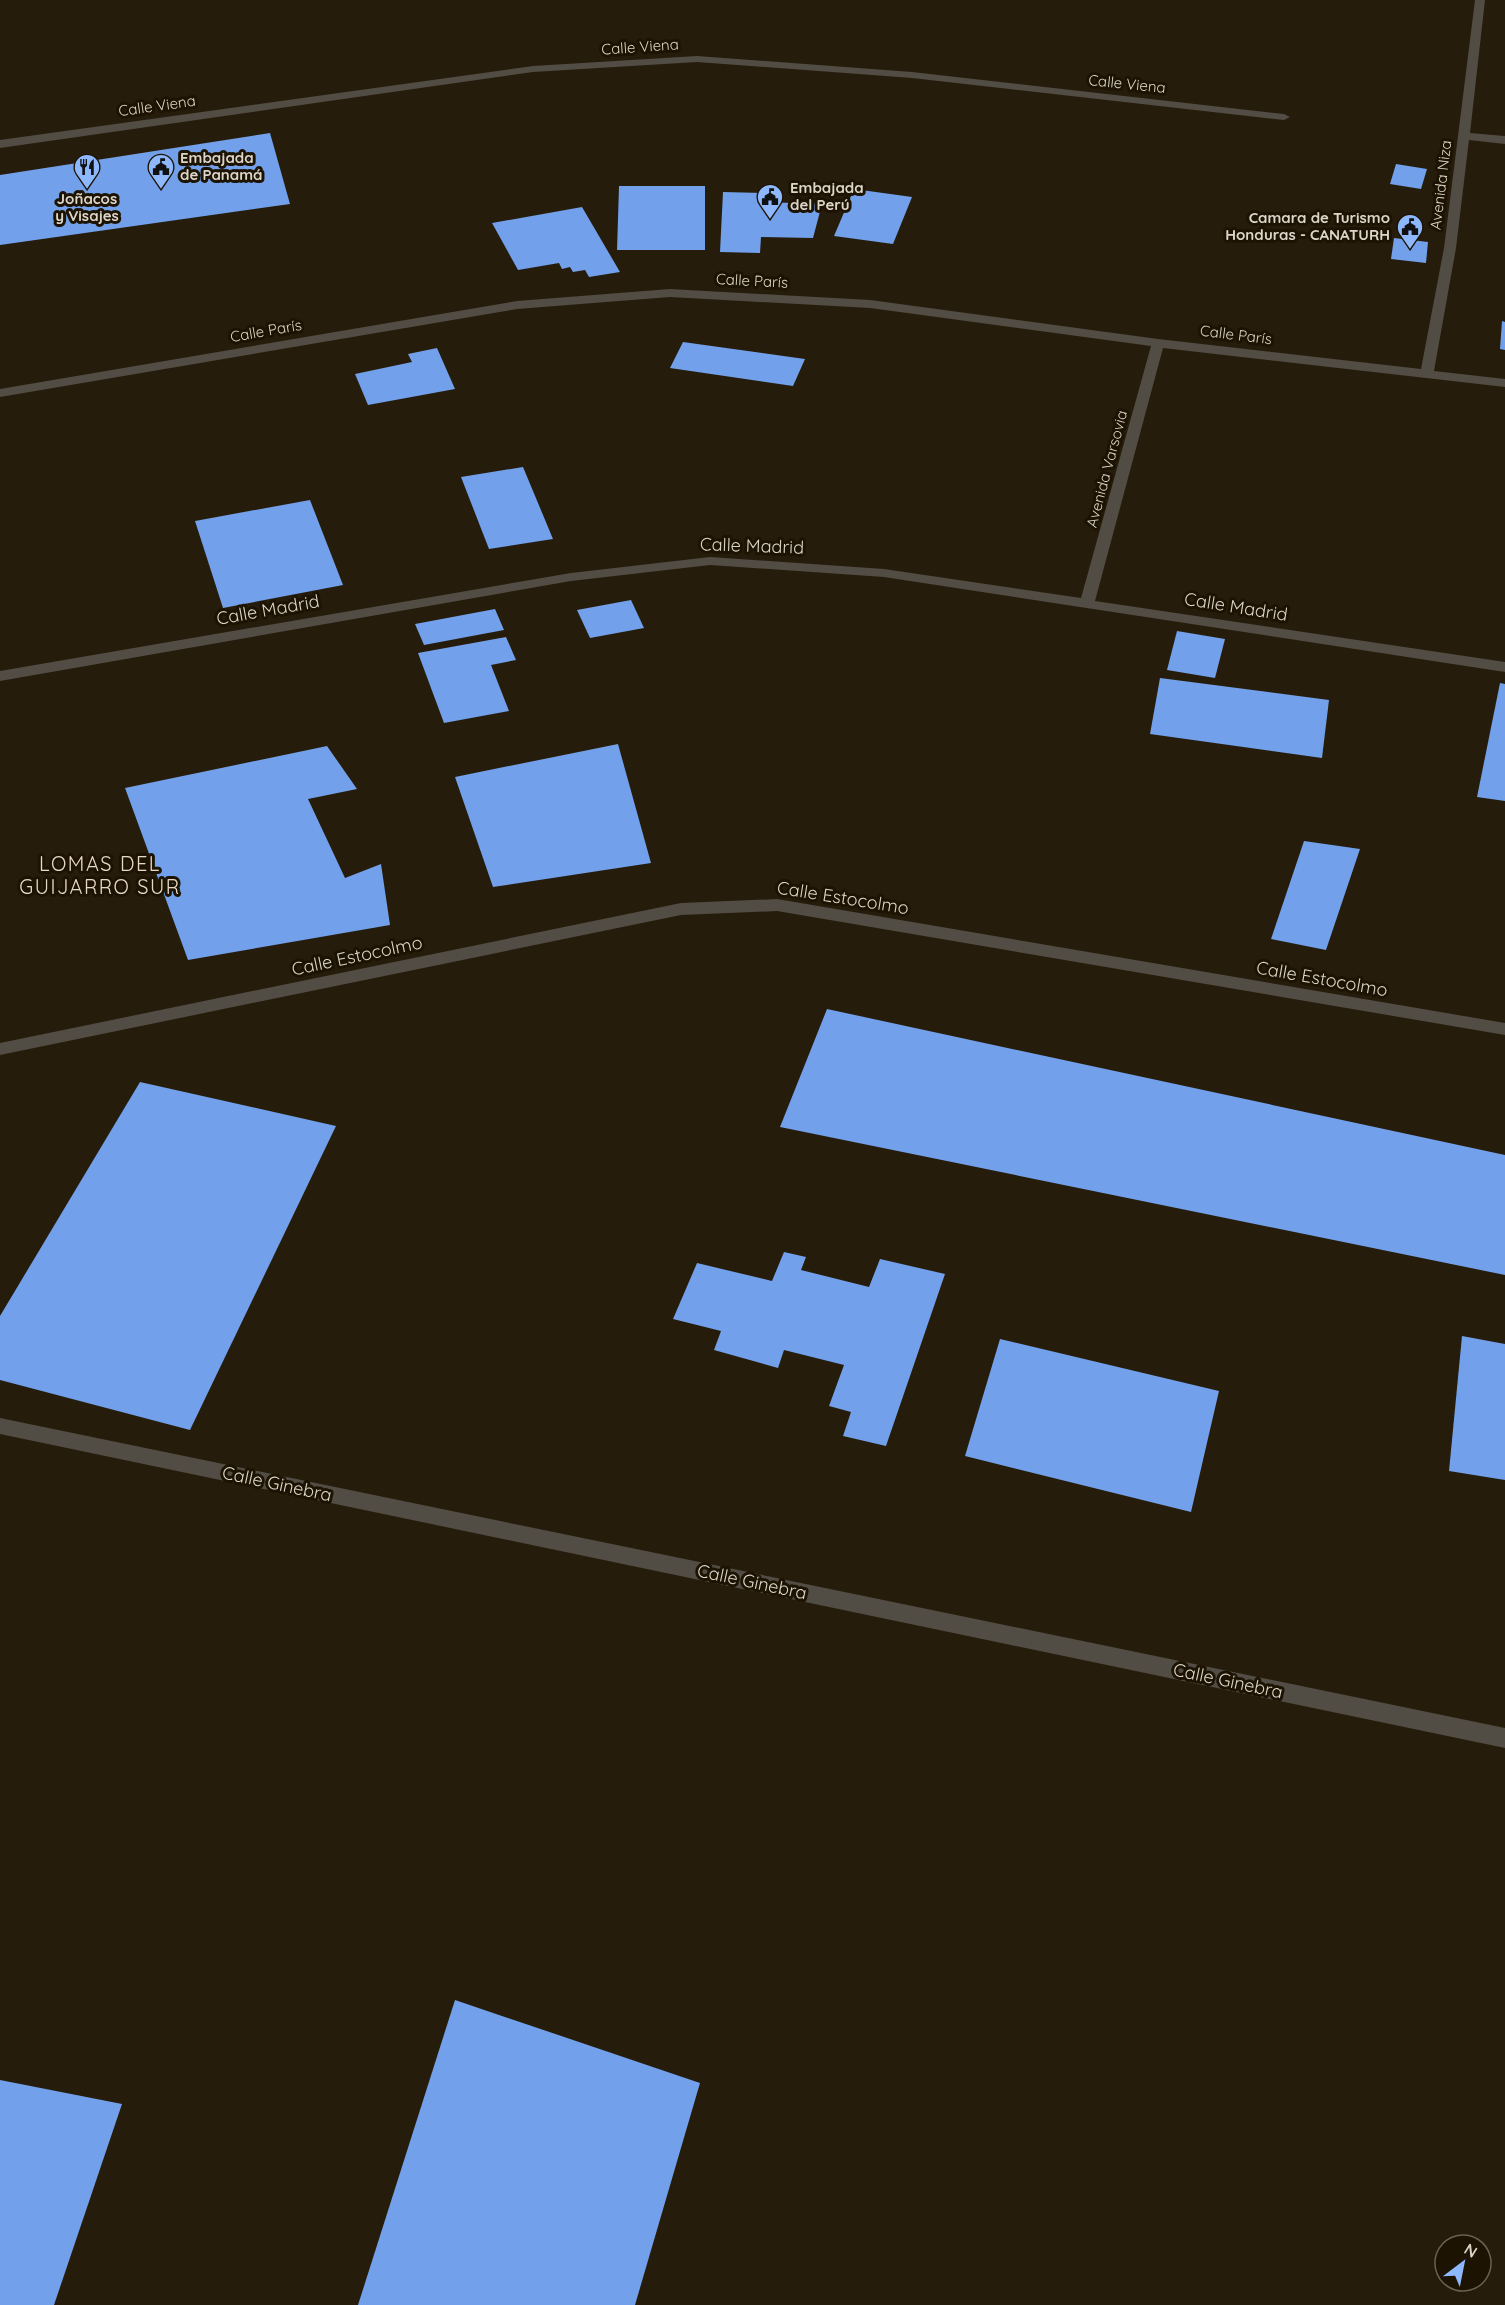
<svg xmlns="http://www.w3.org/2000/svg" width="1505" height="2305" font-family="Quicksand,sans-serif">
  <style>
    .building { fill: #72a0ea }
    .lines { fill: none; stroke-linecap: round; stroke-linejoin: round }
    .minor { fill: #514c44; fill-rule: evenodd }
    .labels { text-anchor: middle; stroke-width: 6; stroke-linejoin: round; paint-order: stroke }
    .far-street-label { font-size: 15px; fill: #dcd5ca; stroke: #1d1303 }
    .far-poi-label { font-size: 15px; font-weight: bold; fill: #dcd5ca; stroke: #1d1303; text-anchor: start }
    .street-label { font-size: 18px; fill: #dcd5ca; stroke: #1d1303 }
    .neighbourhood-label { font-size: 20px; letter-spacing: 1.5px; fill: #e6d9c3; stroke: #1d1303 }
  </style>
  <rect width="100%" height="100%" fill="#261c0b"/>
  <g class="building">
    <polygon points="270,133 290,204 0,245 0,175"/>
    <polygon points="1396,164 1427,169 1421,189 1390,184"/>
    <polygon points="619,186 705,186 705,250 617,250"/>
    <polygon points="854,189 912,197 893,244 834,236"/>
    <polygon points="723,192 764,193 764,202 822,204 813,238 761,237 760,253 720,252"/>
    <polygon points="582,207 620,272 589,277 585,270 573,272 570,267 562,269 559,263 518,270 492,223"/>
    <polygon points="1394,238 1428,242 1426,263 1391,259"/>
    <polygon points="1502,321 1505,322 1505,350 1500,349"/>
    <polygon points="683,342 805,359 793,386 670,368"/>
    <polygon points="437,348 455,389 368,405 355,374 412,362 408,354"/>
    <polygon points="523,467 553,539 489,549 461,477"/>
    <polygon points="310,500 343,585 223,608 195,521"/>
    <polygon points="631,600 644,628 590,638 577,610"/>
    <polygon points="495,609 504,630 424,645 415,624"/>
    <polygon points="1177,631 1225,639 1215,678 1167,670"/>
    <polygon points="506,637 516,660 491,665 509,711 444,723 418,653"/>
    <polygon points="1160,678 1329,700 1322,758 1150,734"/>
    <polygon points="1500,683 1505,684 1505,801 1477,797"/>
    <polygon points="618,744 651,863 493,887 455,777"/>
    <polygon points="327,746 357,789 308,799 345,878 381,864 390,925 188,960 125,788"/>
    <polygon points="1304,841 1360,849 1326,950 1271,939"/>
    <polygon points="827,1009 1505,1155 1505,1275 780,1127"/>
    <polygon points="140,1082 336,1126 190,1430 0,1380 0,1316"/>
    <polygon points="784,1252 806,1257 801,1270 869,1287 880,1259 945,1274 886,1446 843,1436 851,1412 829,1406 844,1365 784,1350 778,1368 714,1350 721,1331 673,1319 697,1263 772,1281"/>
    <polygon points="1462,1336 1505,1344 1505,1480 1449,1471"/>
    <polygon points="1000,1339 1219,1391 1191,1512 965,1456"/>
    <polygon points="455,2000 700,2083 635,2305 358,2305"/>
    <polygon points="0,2080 122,2104 54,2305 0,2305"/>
  </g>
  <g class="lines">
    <g class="minor">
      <polygon points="1475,0 1485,0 1470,133 1505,136 1505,144 1469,140 1456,248 1434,371 1505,379 1505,387 1163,348 1095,601 1505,662 1505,672 884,577 710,565 571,581 0,681 0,671 571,573 710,557 884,569 1081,598 1151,346 870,308 670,297 517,309 0,397 0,389 517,301 670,289 870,300 1158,339 1421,369 1444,248"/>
      <polygon points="697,56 912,72 1284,114 1290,117 1284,120 912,78 697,62 533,72 0,148 0,140 533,66"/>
      <polygon points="777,899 1505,1023 1505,1035 777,911 681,915 0,1055 0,1043 681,903"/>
      <polygon points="0,1418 1505,1728 1505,1748 0,1434"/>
    </g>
  </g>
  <defs>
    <g id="restaurant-pin" transform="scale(1.35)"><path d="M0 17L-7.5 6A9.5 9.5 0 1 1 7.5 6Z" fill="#8eb8fd" stroke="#1d1303"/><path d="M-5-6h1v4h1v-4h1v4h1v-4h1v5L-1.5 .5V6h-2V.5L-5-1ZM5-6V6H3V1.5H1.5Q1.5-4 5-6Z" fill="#111"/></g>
    <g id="civic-pin" transform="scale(1.35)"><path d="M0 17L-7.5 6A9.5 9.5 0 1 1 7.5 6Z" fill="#8eb8fd" stroke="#1d1303"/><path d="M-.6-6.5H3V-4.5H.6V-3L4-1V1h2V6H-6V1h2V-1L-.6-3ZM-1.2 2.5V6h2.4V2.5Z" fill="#111"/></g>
  </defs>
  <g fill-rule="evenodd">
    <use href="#restaurant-pin" x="87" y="167"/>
    <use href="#civic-pin" x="161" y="167"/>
    <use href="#civic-pin" x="770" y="197"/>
    <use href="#civic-pin" x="1410" y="227"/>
  </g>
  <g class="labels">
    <g class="far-street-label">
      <text transform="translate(640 47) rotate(-4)" y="5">Calle Viena</text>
      <text transform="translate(1127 84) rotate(6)" y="5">Calle Viena</text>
      <text transform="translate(157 106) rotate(-8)" y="5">Calle Viena</text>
      <text transform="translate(1441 185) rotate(-83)" y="5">Avenida Niza</text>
      <text transform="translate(752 281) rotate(3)" y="5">Calle París</text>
      <text transform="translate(266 331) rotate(-10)" y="5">Calle París</text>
      <text transform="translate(1236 335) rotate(7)" y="5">Calle París</text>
      <text transform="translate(1107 469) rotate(-75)" y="5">Avenida Varsovia</text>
    </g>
    <g class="far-poi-label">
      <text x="180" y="163">Embajada<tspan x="180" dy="17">de Panamá</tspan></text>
      <text x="790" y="193">Embajada<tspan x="790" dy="17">del Perú</tspan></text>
      <text x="87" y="204" text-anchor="middle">Joñacos<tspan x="87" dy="17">y Visajes</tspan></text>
      <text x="1390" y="223" text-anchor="end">Camara de Turismo<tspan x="1390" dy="17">Honduras - CANATURH</tspan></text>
    </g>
    <g class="street-label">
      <text transform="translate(752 546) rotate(2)" y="6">Calle Madrid</text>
      <text transform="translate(1236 607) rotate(9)" y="6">Calle Madrid</text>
      <text transform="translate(268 610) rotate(-10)" y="6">Calle Madrid</text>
      <text transform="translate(843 898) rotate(9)" y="6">Calle Estocolmo</text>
      <text transform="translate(357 956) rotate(-12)" y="6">Calle Estocolmo</text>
      <text transform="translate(1322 979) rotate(10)" y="6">Calle Estocolmo</text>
      <text transform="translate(277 1484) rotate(12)" y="6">Calle Ginebra</text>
      <text transform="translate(752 1582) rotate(12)" y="6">Calle Ginebra</text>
      <text transform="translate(1228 1681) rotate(12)" y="6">Calle Ginebra</text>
    </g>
    <g class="neighbourhood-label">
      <text x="100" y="871">LOMAS DEL<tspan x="100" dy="23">GUIJARRO SUR</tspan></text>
    </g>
  </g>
  <g transform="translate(1463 2263) rotate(32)"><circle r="28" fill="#1d1303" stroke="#696153" stroke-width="1.5"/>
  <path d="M0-4.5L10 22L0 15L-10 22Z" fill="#8eb8fd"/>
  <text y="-9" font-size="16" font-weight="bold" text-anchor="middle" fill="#dcd5ca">N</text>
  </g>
</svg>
